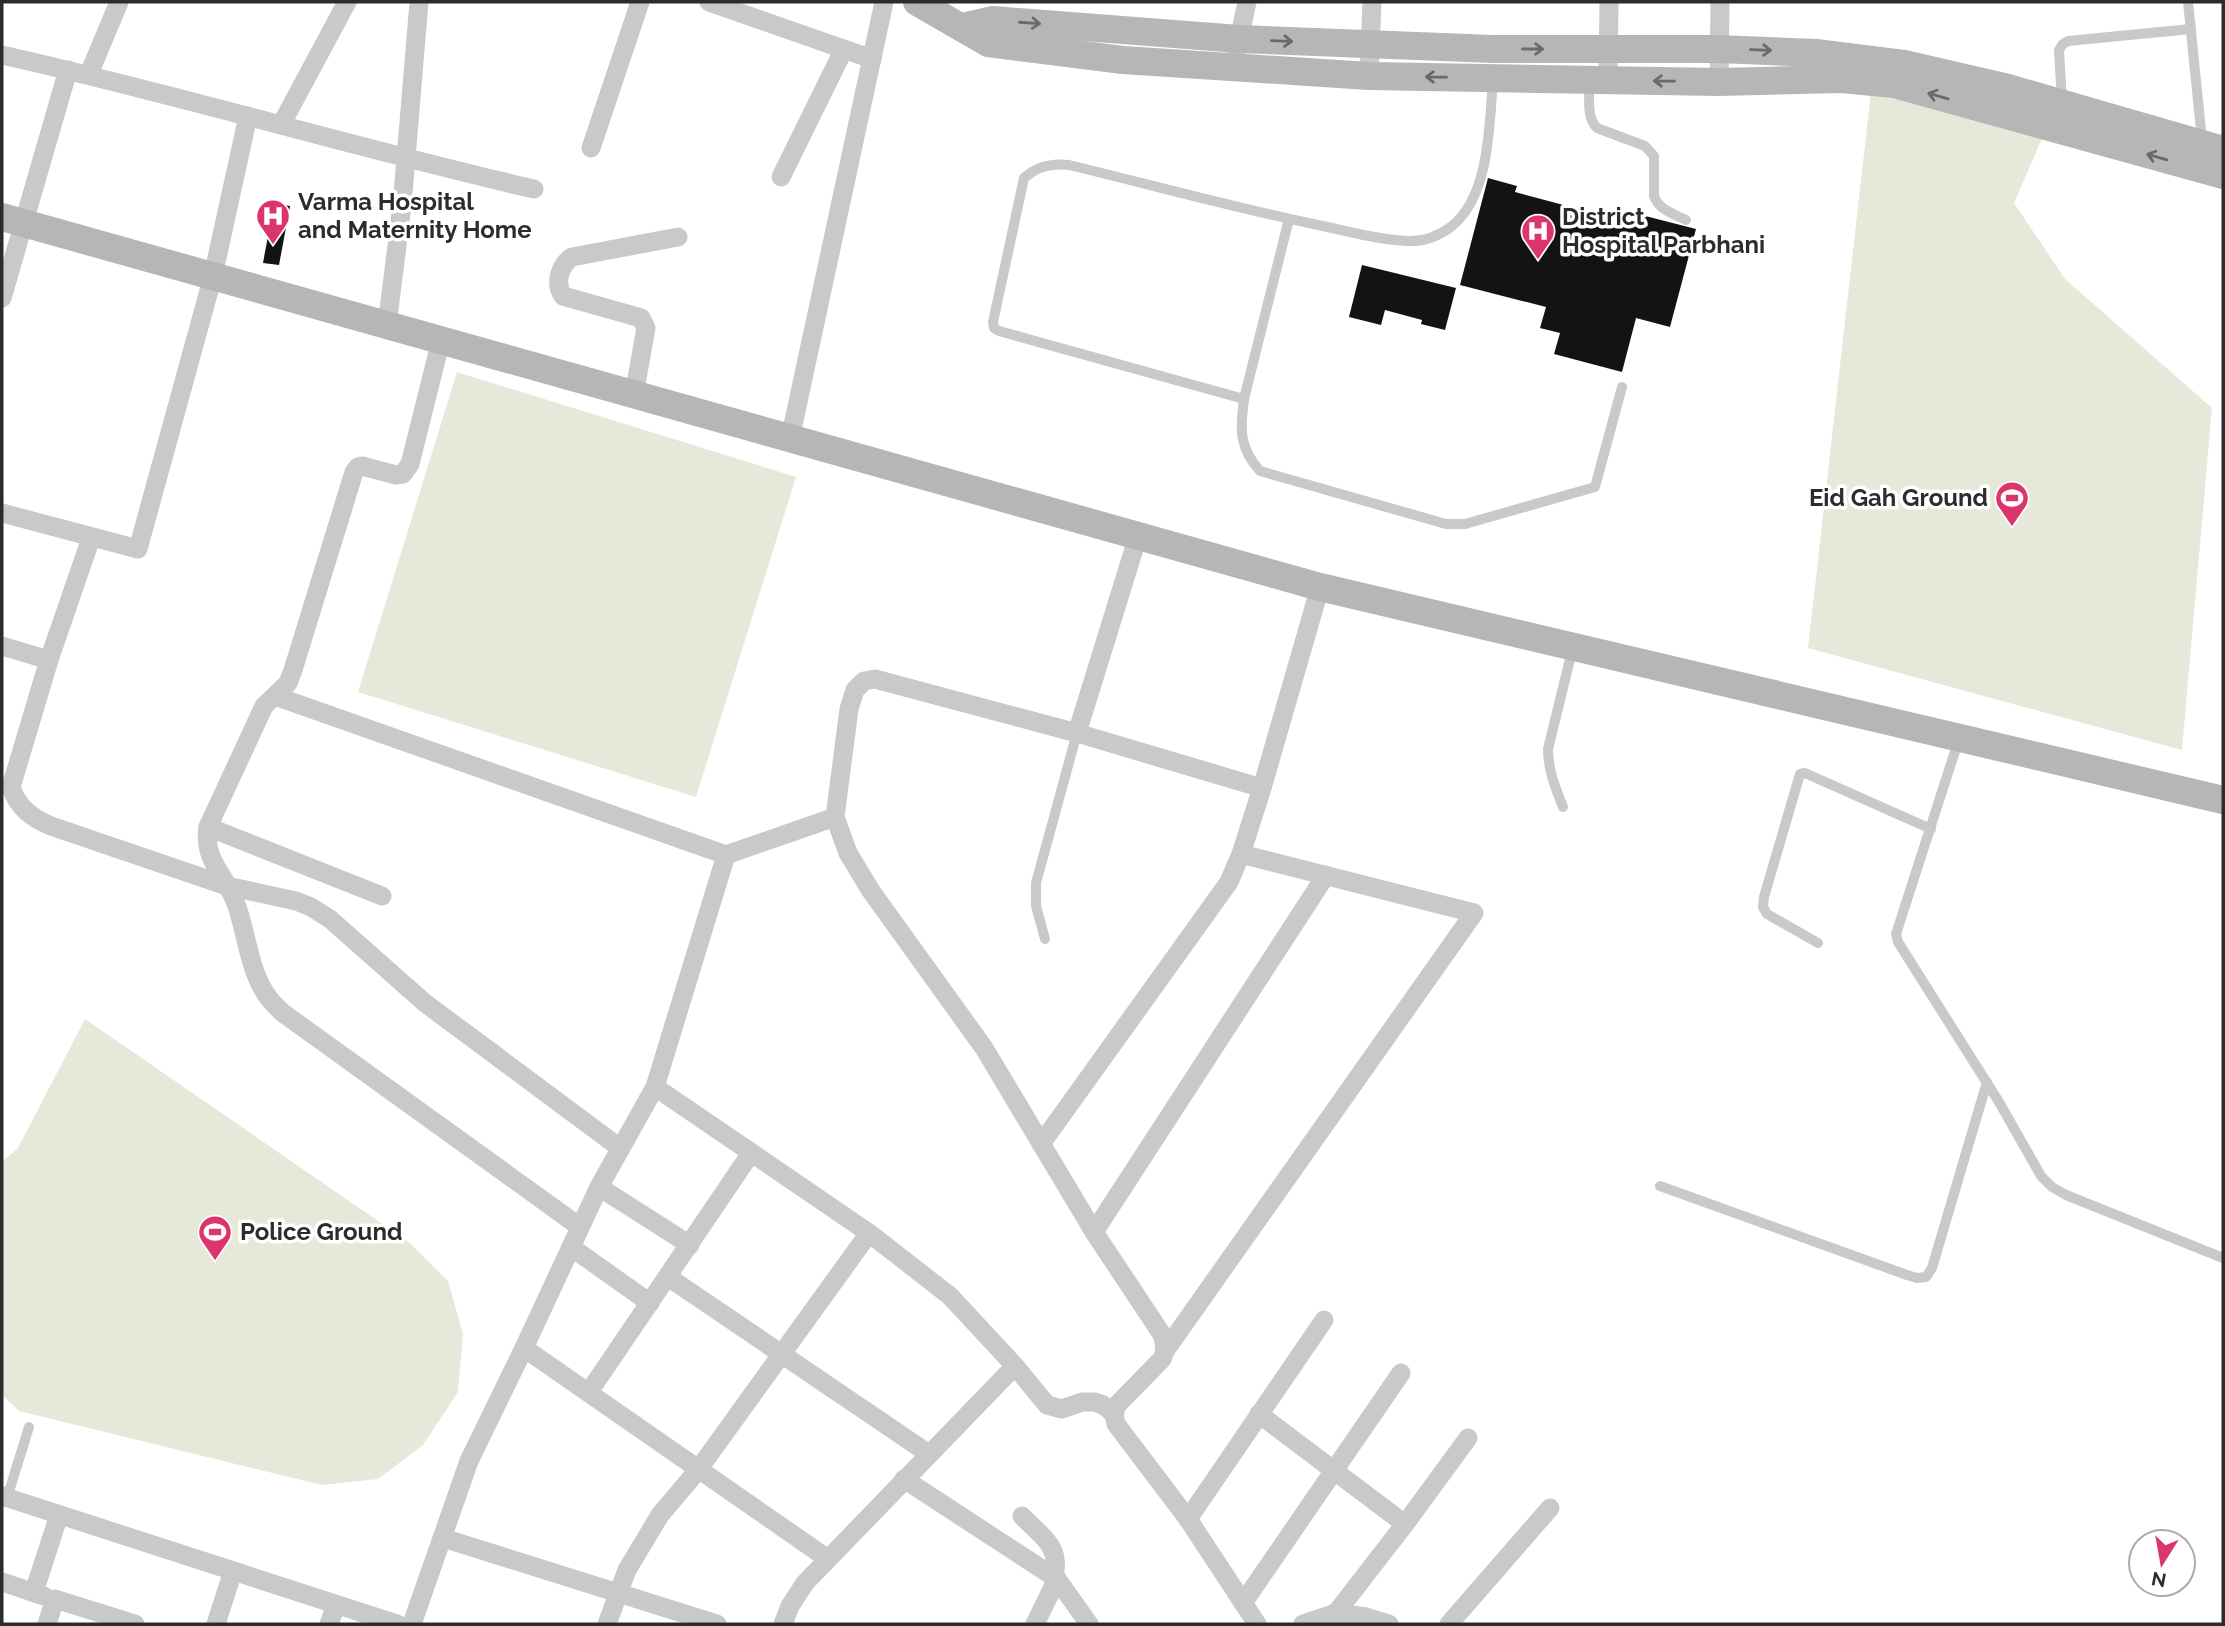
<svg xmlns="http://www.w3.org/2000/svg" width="2225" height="1626" font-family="Raleway,sans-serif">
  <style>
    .green { fill: #e6e9da }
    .building { fill: #131313 }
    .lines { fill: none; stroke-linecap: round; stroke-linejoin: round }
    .lane { stroke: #c9c9c9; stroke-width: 10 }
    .street { stroke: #c9c9c9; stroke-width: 19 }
    .secondary { stroke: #b6b6b6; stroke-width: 28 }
    .oneway { stroke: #6a6a6a }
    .labels { text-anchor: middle; stroke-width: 7; stroke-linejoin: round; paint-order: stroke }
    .poi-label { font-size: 24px; font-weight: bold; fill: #2c2c2c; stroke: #fff; text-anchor: start }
  </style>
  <rect width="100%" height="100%" fill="#fff"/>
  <g class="green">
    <polygon points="1871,92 2047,127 2014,203 2065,279 2212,408 2182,750 1808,648"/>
    <polygon points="457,372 796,477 696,797 358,692"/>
    <polygon points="85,1019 410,1243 448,1281 463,1334 458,1392 423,1445 378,1479 322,1485 19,1411 2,1395 2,1162 18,1148"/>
  </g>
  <g class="building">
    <polygon points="1488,178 1517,186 1515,192 1616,219 1618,209 1696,229 1670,327 1636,318 1622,372 1554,354 1560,333 1540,328 1546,307 1460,285"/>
    <polygon points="274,203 290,206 279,265 263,263"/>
    <polygon points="1362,265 1456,288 1445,330 1421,324 1422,320 1385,310 1381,325 1349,317"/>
  </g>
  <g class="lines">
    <g class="lane">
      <polyline points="2188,2 2202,140"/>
      <path d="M1589 84C1590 99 1586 117 1597 128L1645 146 1654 156V196C1659 210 1674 214 1686 220"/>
      <polyline points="2062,102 2059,50 2063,44 2068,41 2191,29"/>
      <path d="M1289 219 1244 399C1240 429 1239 448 1260 471L1446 524H1465L1595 487 1622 387"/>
      <path d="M1244 399 999 331 994 328 993 322 1024 178C1037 166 1053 163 1069 165 1152 185 1235 208 1318 225 1347 231 1378 240 1407 241 1423 242 1439 236 1452 226 1490 195 1489 125 1493 81"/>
      <polyline points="1958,742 1896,934 1898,942 1999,1102 2041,1176 2052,1187 2066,1195 2223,1258"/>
      <path d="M1563 807C1555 787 1548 770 1548 749L1572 651"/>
      <polyline points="1045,939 1036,906 1036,883 1077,733"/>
      <polyline points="1818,943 1767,914 1763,907 1764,897 1800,774 1805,773 1931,829"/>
      <polyline points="1660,1186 1907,1275 1917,1278 1926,1277 1932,1268 1987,1082"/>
      <polyline points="7,1498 29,1427"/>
    </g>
    <g class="street">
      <polyline points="709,2 872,59"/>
      <polyline points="1237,49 1247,2"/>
      <path d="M2 55C180 95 356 148 534 189"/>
      <polyline points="89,74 119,2"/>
      <polyline points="1369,76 1372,2"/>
      <polyline points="1608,80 1609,2"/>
      <polyline points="1719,82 1720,2"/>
      <polyline points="281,125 347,2"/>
      <polyline points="591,148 640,2"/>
      <polyline points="781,177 844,49"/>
      <polyline points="2,298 68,70"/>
      <polyline points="387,325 402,206 419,2"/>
      <path d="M441 340 410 464 403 474 396 475 362 466 358 467 354 472 293 670 288 683 264 706 208 827C203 860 224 873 235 901 247 931 248 970 268 997 272 1003 278 1008 283 1013L580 1227"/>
      <path d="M634 395 646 328 641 318 563 296C554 283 560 265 572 257L678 237"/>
      <polyline points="790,439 884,2"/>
      <polyline points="2,513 138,549 213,276 248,116"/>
      <polyline points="1138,536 1077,733 875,679 864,681 855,690 849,709 835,817 848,853 871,891 984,1048 1094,1232 1163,1336 1165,1351 1162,1359 1117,1405 1114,1414 1116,1424 1188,1519 1257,1624"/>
      <path d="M91 538 49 660 11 787C18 808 32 818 51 826L227 886 296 901 311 907 330 919 425 1003 620 1148"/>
      <polyline points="2,646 49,660"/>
      <polyline points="275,696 726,855"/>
      <polyline points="1262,788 1320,587"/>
      <polyline points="208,827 382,896"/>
      <polyline points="655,1087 869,1233 950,1296 1015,1366 1047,1405 1062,1409 1082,1402 1095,1402 1103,1405 1114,1414"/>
      <polyline points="1041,1144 1229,882 1241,854 1262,788 1077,733"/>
      <polyline points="599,1187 690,1245"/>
      <polyline points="1094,1232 1326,875"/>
      <polyline points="571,1247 650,1303"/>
      <polyline points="668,1277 929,1454"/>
      <polyline points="524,1348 828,1559"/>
      <polyline points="1165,1351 1474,913 1241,854"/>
      <polyline points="589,1392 751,1153"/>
      <polyline points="1259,1414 1405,1524"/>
      <polyline points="904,1479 1057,1579"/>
      <polyline points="2,1496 397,1624"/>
      <path d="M1022 1516C1042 1537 1061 1546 1054 1576"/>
      <polyline points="1188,1519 1324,1320"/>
      <polyline points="443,1538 717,1624"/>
      <polyline points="2,1582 44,1596"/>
      <polyline points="34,1592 59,1515"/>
      <polyline points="1243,1603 1401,1373"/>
      <polyline points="1336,1613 1405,1524 1468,1438"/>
      <polyline points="47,1624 55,1599 135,1624"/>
      <polyline points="216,1624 233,1571"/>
      <polyline points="329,1624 336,1605"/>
      <polyline points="412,1624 469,1461 524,1348 599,1187 655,1087 726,855 835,817"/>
      <polyline points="607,1624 627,1570 660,1515 698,1470 869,1233"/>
      <polyline points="783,1624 790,1606 805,1583 1015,1366"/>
      <polyline points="1035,1624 1057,1579 1089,1624"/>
      <polyline points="1303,1624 1336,1613 1366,1617 1389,1624"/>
      <polyline points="1449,1624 1550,1508"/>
    </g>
    <g class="secondary">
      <polyline points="917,2 988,43 1123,60 1369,76 1719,82 1842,79 1894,84 2223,175"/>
      <polyline points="963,27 993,20 1239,39 1493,49 1718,49 1816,53 1904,64 2008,88 2223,150"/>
      <polyline points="2,217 1320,587 2223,800"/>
    </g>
  </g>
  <defs><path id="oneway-shaft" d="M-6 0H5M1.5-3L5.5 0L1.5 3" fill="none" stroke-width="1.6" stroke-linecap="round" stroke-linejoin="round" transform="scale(1.75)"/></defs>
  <g class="oneway">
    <use href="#oneway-shaft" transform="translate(1030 23) rotate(4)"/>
    <use href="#oneway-shaft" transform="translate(1282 41) rotate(2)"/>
    <use href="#oneway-shaft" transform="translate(1533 49)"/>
    <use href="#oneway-shaft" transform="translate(1761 50) rotate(2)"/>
    <use href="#oneway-shaft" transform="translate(1436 77) rotate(-179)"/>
    <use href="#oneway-shaft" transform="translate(1664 81) rotate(-179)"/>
    <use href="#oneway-shaft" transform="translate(1938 96) rotate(-164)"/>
    <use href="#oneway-shaft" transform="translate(2157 157) rotate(-164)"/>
  </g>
  <defs>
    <g id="hospital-pin" transform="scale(1.75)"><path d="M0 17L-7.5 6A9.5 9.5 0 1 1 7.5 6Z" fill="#da366b" stroke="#fff"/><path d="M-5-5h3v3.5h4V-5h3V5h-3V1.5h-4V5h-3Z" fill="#fff"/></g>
    <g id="stadium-pin" transform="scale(1.75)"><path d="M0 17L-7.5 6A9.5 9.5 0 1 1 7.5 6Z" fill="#da366b" stroke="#fff"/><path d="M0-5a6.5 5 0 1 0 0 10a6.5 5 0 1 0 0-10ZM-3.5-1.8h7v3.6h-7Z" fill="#fff"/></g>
  </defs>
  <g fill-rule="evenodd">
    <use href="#hospital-pin" x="273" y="216"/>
    <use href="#hospital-pin" x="1538" y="231"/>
    <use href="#stadium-pin" x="2012" y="498"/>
    <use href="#stadium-pin" x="215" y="1232"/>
  </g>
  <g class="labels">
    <g class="poi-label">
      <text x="298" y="210">Varma Hospital<tspan x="298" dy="28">and Maternity Home</tspan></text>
      <text x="1562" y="225">District<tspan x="1562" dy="28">Hospital Parbhani</tspan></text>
      <text x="1988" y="506" text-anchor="end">Eid Gah Ground</text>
      <text x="240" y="1240">Police Ground</text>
    </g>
  </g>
  <rect width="2225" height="1626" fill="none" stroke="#2c2c2c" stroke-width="7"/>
  <g transform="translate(2162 1563) rotate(191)"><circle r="33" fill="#ffffff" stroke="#ababab" stroke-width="2"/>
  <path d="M0-5L12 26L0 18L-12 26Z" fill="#da366b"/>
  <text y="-10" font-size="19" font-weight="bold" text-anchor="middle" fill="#2c2c2c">N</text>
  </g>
</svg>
